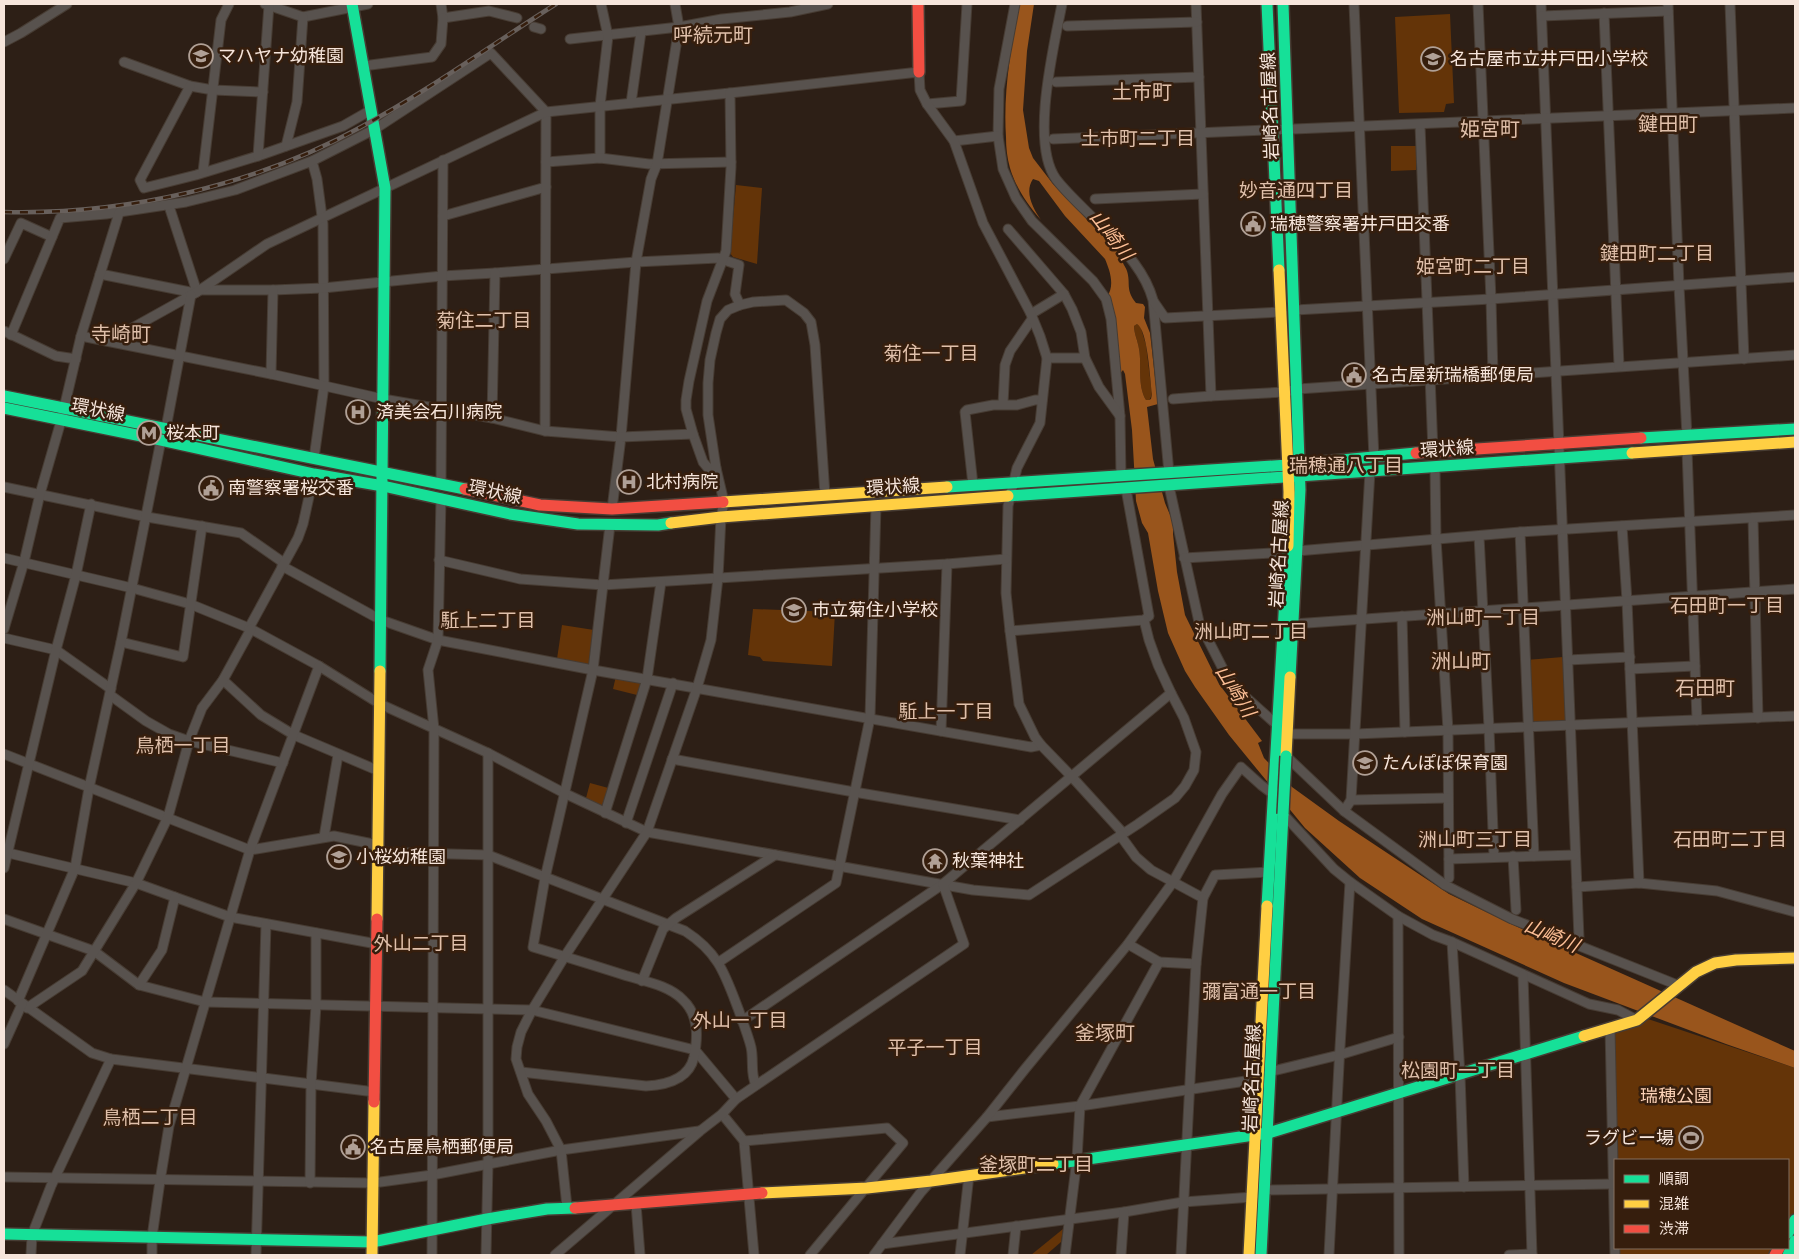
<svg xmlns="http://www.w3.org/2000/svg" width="1799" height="1259" font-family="'PT Sans Narrow','Noto Sans JP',sans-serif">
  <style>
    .green { fill: #643408; fill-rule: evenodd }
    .water { fill: #99551c; fill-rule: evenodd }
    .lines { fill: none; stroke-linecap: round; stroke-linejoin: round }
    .street-casing { stroke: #473c33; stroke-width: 11 }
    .fast-casing { stroke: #473c33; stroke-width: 14 }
    .slow-casing { stroke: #473c33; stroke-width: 14 }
    .jam-casing { stroke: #473c33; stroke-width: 14 }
    .street { stroke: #58524e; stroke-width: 9 }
    .fast { stroke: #16e098; stroke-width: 11 }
    .slow { stroke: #ffcf43; stroke-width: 11 }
    .jam { stroke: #f24e42; stroke-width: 11 }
    .rail-casing { stroke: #68605c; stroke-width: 4.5 }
    .rail { stroke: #361e0d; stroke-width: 2.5; stroke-dasharray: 8; stroke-linecap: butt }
    .fast-bridge-casing { stroke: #473c33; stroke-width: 14; stroke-linecap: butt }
    .fast-bridge { stroke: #16e098; stroke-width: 11 }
    .labels { text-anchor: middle; stroke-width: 5; stroke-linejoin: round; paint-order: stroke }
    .poi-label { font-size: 18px; fill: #f6e5db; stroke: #361e0d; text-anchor: start }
    .street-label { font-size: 18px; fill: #f6e5db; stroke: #361e0d }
    .park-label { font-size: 18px; fill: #fcd2b7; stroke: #361e0d }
    .neighbourhood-label { font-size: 19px; fill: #e0c0ab; stroke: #361e0d }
    .water-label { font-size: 19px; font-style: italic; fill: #fdbf96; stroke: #361e0d }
    .quarter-label { font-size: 20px; fill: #e0c0ab; stroke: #361e0d }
  </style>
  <rect width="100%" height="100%" fill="#2d1f16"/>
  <g class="green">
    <polygon points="1450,14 1454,103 1446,104 1444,112 1399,113 1395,17"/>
    <polygon points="1391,146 1416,146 1416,170 1391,171"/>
    <polygon points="736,185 762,188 757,264 733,257 730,253"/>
    <path d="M1137 324 1140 325 1146 345 1152 394 1150 399 1149 400H1146C1137 385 1142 365 1139 349 1138 341 1134 334 1134 326Z"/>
    <polygon points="753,609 835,612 832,666 763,661 760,657 748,655"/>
    <polygon points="562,625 594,630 591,666 557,659"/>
    <polygon points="1563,657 1566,723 1529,724 1526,660"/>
    <polygon points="616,676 642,680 637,695 613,689"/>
    <polygon points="590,783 612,789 606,809 586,798"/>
    <path d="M1642 1017 1795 1068V1255H1615L1610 1028ZM1615 1160H1788V1248H1615Z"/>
    <polygon points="1063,1229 1061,1242 1046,1255 1031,1255"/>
  </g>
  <path class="water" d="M1019 4H1034L1027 51 1023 110 1029 148 1033 158 1053 184 1122 256C1121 263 1125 265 1127 271 1131 284 1125 289 1136 303L1143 304 1145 307 1144 318 1150 333 1158 404 1147 407 1153 459 1165 503 1173 522V534L1177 572 1185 615 1219 684 1262 741 1258 743 1264 758 1292 787 1339 821 1449 894 1511 924 1795 1051V1068L1726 1044 1564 983 1422 919 1360 878 1305 828 1229 735 1195 687 1185 671 1168 633 1158 591 1148 533 1142 523 1136 501 1132 430 1125 374 1123 370 1119 375 1107 297C1115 285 1110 271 1105 259L1065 216 1039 181 1033 179C1024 192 1033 208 1041 220 1027 204 1016 188 1010 168 1007 158 1006 147 1006 137 1003 92 1011 48 1019 4ZM1137 324C1148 330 1150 380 1152 394L1151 399 1149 400H1146C1137 385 1142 365 1139 349 1138 341 1134 334 1134 326Z"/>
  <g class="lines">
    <g class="street-casing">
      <g id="street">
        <polyline points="265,4 303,17 368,4"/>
        <polyline points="441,4 443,18 489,11 517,18"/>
        <polyline points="1015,4 999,89 998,136 1003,169 1016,198 1032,221 1093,281 1106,299 1111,319 1120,416 1121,476"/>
        <path d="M1062 4C1054 46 1030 143 1056 179 1068 195 1090 214 1104 229 1124 250 1145 271 1153 300L1169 473"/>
        <polyline points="1196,4 1211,396 1285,392 1298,389 1795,355"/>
        <polyline points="1354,4 1374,458"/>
        <polyline points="1478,4 1491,299 1493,375"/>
        <polyline points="1541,4 1579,938"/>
        <polyline points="1668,4 1679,286 1687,436"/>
        <polyline points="1730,4 1744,359"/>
        <polyline points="1604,13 1619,366"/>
        <polyline points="1542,16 1668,11"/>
        <polyline points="1067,26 1197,22"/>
        <polyline points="534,27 541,29"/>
        <polyline points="570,39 679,27 722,19 790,12 828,4"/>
        <polyline points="4,42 21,33 67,4"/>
        <polyline points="124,62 190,86 213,90 263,92"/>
        <polyline points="363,66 432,57 441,44 443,18"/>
        <polyline points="1056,82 1199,77"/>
        <polyline points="190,86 140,180 144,188 196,175 258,156 343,126 371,110"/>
        <polyline points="631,103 641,32"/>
        <polyline points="927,104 961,101 967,4"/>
        <polyline points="1420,125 1433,451"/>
        <polyline points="1053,139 1795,108"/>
        <polyline points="954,141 998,136"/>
        <polyline points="286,146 297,102 303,17"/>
        <polyline points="258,156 269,5"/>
        <polyline points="600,158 600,106 608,36 601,4"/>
        <polyline points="312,161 317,179 323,224 324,386 314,458"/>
        <polyline points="546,162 600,158 649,164 731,162"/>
        <polyline points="203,172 221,20 229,4"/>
        <polyline points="1095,199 1203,194"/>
        <polyline points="169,206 197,292"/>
        <polyline points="443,216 546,187"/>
        <polyline points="1008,229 1064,294 1072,309 1081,332 1085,358 1099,387 1120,416"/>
        <polyline points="4,259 21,223 52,237"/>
        <polyline points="100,274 195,293"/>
        <polyline points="200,290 273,290 323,288 442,276 495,273 636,262 718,258 739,265 735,294 740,305"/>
        <polyline points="1154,302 1165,318 1282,312"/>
        <polyline points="1295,310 1491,299 1795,277"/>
        <polyline points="1031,314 1064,294"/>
        <polyline points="4,331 56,356 76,359"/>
        <polyline points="11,335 60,218 106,214 186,202 235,190 312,161 375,129 491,53 546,112 545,431"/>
        <polyline points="81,336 271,374 383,399 492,418 545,431 621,437 636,262 651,179 657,164 679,27 675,4"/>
        <polyline points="109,341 197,292 267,244 546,112 730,93"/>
        <polyline points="1047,358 1085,358"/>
        <polyline points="271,374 273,290"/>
        <polyline points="1173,399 1211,396"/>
        <polyline points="1003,404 1005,365 1010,351 1032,319"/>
        <polyline points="492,418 495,273"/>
        <polyline points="166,428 191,295"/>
        <polyline points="693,434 703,462 708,468 716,468"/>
        <polyline points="1687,450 1697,720"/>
        <polyline points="1435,468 1436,539 1448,730 1449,878"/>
        <polyline points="441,484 443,160"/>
        <polyline points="973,485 965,412 967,410 993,405 1017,405 1035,400 1042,400"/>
        <polyline points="1169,486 1199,622 1224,671 1239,691 1287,734 1355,734 1795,716"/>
        <polyline points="4,487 147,517 241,533 284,563"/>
        <polyline points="612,509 621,437 693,434 686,409 686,400 689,381 707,301 726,251 731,167 730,93 919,72 920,90 927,104 954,141 983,223 1031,314 1040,336 1047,358 1040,423 1017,468 1008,506 1006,593 1010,631 1144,620 1149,616 1126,489"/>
        <polyline points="1753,518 1758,718"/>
        <polyline points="1622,526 1627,601 1639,883"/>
        <polyline points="1520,532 1534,856"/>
        <polyline points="1479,536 1489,728 1494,857"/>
        <polyline points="1297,551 1520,532 1795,515"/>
        <polyline points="4,558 132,588 190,604 249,628 319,666 380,704 488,753 564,793 647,832 973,890 1029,895 1138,824 1175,798 1185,786 1194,770 1196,752 1184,718 1171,693"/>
        <polyline points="1184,558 1288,552"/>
        <polyline points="439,560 520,579 603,585 947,564 1006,559"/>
        <polyline points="282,566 381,620 438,640 593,670 1031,747 1041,745"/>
        <polyline points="1402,616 1405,732"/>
        <polyline points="1293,624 1795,589"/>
        <polyline points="249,628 298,538 303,524 314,474"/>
        <polyline points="4,629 24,562 40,494 61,421 81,336 119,213"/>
        <polyline points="1010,631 1019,704 1035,737 1041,745 1072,777 1123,833"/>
        <polyline points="4,638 56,650 111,689"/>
        <polyline points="121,642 183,657 202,526"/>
        <polyline points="1568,660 1630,657"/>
        <polyline points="1630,669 1695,666"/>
        <polyline points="223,680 261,715 294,735 379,771"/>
        <polyline points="110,695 146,721 169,734 189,741 283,763"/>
        <polyline points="941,731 947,564"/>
        <path d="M4 754 250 850 334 836 373 844 378 852 488 855 685 931C719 953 725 974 739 1011 743 1023 748 1035 751 1047 754 1060 750 1074 756 1085"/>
        <polyline points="1286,756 1344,811 1445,885 1512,919 1680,986"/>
        <polyline points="672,759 854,792 1020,820"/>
        <polyline points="1351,800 1448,798"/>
        <polyline points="1344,811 1351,800 1370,471"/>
        <polyline points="605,813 647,679 661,582"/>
        <polyline points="1283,814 1334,869 1350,882 1398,916 1433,935 1452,942 1589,1004 1618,1010 1637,1020"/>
        <polyline points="626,823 673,683"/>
        <polyline points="1120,835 1136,857 1151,870 1203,898 1215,875 1269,872"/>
        <polyline points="324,837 338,755"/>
        <polyline points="4,852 136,883 230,917 377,944"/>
        <polyline points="1513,856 1516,910"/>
        <polyline points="1449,859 1575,855"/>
        <polyline points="4,868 56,650 76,575 91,504"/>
        <polyline points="1577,887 1639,883 1717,891 1795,912"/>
        <polyline points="1398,916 1399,1255"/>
        <polyline points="4,919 94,951 139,985 205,1002 532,1010 695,1050 736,1099"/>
        <polyline points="1452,942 1460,1075 1464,1187"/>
        <polyline points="719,962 836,883 870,718 876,505"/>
        <polyline points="1159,962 1196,964"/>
        <polyline points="1523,975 1532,1255"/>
        <polyline points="642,981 663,929 676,918 775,855"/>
        <polyline points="139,985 162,950 175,897"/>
        <polyline points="4,990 92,1053 111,1059 375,1092"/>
        <polyline points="18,1001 75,868 89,788 121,642 161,440"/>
        <polyline points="27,1008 82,971 136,883 168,817 189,741 202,708 223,680 251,629"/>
        <polyline points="742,1021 943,884"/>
        <polyline points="1610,1028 1615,1255"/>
        <polyline points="4,1044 22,1004"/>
        <path d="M521 1072 646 1086C666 1085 689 1079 694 1057 698 1037 699 1015 683 1000 669 985 643 981 624 975 593 965 563 956 533 947L545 878 593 670 610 525"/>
        <polyline points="1269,1072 1339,1055 1399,1037"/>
        <polyline points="722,1114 744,1141 754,1255"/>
        <polyline points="987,1117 1080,1106 1259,1079"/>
        <polyline points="744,1141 887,1128 903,1143 810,1255"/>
        <polyline points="4,1177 373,1183 432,1175 561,1150 699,1131"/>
        <polyline points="310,1183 311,1085 316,1005 316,933"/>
        <polyline points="1264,1190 1612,1184"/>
        <polyline points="636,1204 640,1255"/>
        <polyline points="567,1207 561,1150 546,1121 528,1094 516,1059 517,1047 521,1032 532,1010 565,956 647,832 697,688 711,640 718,578 721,517 724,502 716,468 708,415 708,383 710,360 716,333 720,319 728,310 740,305 753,302 786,300 804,313 811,322 815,345 825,495"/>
        <polyline points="882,1244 1124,1212 1183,1202 1253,1197"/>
        <polyline points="31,1255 32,1235 51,1186 111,1059"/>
        <polyline points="152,1255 152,1237 160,1181 169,1126 250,850 319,666"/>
        <polyline points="256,1255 266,924"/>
        <polyline points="432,1255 434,729 428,670 438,640 441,498"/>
        <polyline points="486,1255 488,1163 488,753"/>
        <polyline points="555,1255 700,1131 722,1114 736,1099 964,944 943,884 1171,693 1158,665 1149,640 1144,620"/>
        <polyline points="874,1255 921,1192 987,1117 1025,1069 1128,944 1173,882 1222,794 1241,767 1261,785 1273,794"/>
        <polyline points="960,1255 969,1175"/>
        <polyline points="1013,1255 1016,1226"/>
        <polyline points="1065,1255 1077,1159 1080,1106 1159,962 1128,944"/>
        <polyline points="1121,1255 1124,1212"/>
        <polyline points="1181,1255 1196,964 1203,898"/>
        <path d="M1329 1255C1335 1131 1342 1006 1350 882"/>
        <polyline points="1509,1255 1532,1254"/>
      </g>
    </g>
    <g class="fast-casing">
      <g id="fast">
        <polyline points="352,4 385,188 380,671"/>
        <polyline points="1267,4 1279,270"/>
        <polyline points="1283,4 1300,490 1290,677"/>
        <polyline points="4,396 465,489"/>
        <polyline points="4,408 161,440 314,474 383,486 510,514 578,524 658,525 671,523"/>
        <polyline points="1641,438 1795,429"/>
        <polyline points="947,487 1288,465 1416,453"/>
        <polyline points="1008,496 1632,453"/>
        <polyline points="1267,906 1288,546"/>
        <polyline points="1053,1164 1268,1133 1584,1036"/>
        <polyline points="1788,1233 1795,1220"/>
        <polyline points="4,1234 372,1242 487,1219 547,1209 575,1208"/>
        <polyline points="1261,1255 1283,814"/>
        <polyline points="1788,1255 1795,1241"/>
      </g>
    </g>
    <g class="slow-casing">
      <g id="slow">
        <polyline points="1279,270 1289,492 1288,546"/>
        <polyline points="1632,453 1795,442"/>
        <polyline points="723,502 947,487"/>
        <polyline points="671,523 721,517 1008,496"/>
        <polyline points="1286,756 1290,677"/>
        <polyline points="377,919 380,671"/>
        <polyline points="1584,1036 1637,1020 1696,972 1715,963 1736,960 1795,958"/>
        <polyline points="762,1193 867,1188 931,1181 1053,1164"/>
        <polyline points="372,1255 374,1102"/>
        <polyline points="1249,1255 1267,906"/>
      </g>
    </g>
    <g class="jam-casing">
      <g id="jam">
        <polyline points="918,4 919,72"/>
        <polyline points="1416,453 1641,438"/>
        <polyline points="465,489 540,505 612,509 723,502"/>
        <polyline points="374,1102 377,919"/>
        <polyline points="575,1208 762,1193"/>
        <polyline points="1775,1255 1779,1248"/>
      </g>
    </g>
    <use href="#street" class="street"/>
    <use href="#fast" class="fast"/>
    <use href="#slow" class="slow"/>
    <use href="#jam" class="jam"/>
    <g class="rail-casing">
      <path id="rail" d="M4 212C125 215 254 186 361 127 428 91 491 45 556 4"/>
    </g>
    <use href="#rail" class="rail"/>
    <g class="fast-bridge-casing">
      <polyline id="fast-bridge" points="1283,814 1286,756"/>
    </g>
    <use href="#fast-bridge" class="fast-bridge"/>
  </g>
  <defs>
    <g id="school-ring" transform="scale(1.25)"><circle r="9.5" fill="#361e0d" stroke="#b0a096" stroke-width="1.5"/><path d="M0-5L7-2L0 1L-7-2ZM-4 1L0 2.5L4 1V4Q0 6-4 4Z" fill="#b0a096"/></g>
    <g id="civic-ring" transform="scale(1.25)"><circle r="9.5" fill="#361e0d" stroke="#b0a096" stroke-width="1.5"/><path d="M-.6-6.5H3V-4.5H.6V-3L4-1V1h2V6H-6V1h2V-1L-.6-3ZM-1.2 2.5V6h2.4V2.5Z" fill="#b0a096"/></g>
    <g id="hospital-ring" transform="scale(1.25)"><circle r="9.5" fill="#361e0d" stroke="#b0a096" stroke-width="1.5"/><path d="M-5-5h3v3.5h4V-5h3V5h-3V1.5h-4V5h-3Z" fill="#b0a096"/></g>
    <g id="metro-ring" transform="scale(1.25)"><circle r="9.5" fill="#361e0d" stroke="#b0a096" stroke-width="1.5"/><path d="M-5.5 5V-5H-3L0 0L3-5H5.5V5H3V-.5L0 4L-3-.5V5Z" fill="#b0a096"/></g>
    <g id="temple-ring" transform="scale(1.25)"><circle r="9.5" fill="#361e0d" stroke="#b0a096" stroke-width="1.5"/><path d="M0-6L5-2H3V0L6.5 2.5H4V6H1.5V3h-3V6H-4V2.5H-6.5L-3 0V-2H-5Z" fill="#b0a096"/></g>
    <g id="stadium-ring" transform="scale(1.25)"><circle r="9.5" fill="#361e0d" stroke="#b0a096" stroke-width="1.5"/><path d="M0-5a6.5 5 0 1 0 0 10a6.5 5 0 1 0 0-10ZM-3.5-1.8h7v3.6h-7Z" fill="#b0a096"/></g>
  </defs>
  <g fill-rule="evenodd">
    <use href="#school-ring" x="201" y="56"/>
    <use href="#school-ring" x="1433" y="59"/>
    <use href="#civic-ring" x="1253" y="224"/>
    <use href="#civic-ring" x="1354" y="375"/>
    <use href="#hospital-ring" x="358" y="412"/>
    <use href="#metro-ring" x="149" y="433"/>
    <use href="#hospital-ring" x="629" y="482"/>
    <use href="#civic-ring" x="211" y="488"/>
    <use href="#school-ring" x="794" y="610"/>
    <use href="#school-ring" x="1365" y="763"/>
    <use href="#school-ring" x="339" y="857"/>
    <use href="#temple-ring" x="935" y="861"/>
    <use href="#stadium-ring" x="1691" y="1138"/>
    <use href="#civic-ring" x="353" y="1147"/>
  </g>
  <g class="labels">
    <g class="poi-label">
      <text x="218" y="62">マハヤナ幼稚園</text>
      <text x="1450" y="65">名古屋市立井戸田小学校</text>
      <text x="1270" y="230">瑞穂警察署井戸田交番</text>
      <text x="1372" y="381">名古屋新瑞橋郵便局</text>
      <text x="376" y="418">済美会石川病院</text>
      <text x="166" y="439">桜本町</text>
      <text x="646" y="488">北村病院</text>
      <text x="228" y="494">南警察署桜交番</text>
      <text x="812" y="616">市立菊住小学校</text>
      <text x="1382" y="769">たんぽぽ保育園</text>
      <text x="356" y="863">小桜幼稚園</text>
      <text x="952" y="867">秋葉神社</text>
      <text x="1674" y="1144" text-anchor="end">ラグビー場</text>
      <text x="370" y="1153">名古屋鳥栖郵便局</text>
    </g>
    <g class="street-label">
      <text transform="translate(1270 106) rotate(-92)" y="6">岩崎名古屋線</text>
      <text transform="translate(98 410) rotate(11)" y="6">環状線</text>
      <text transform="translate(1447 449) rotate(-4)" y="6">環状線</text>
      <text transform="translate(893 487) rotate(-4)" y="6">環状線</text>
      <text transform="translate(495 492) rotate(12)" y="6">環状線</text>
      <text transform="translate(1279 554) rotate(-87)" y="6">岩崎名古屋線</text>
      <text transform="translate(1252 1078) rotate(-88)" y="6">岩崎名古屋線</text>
    </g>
    <g class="park-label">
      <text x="1676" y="1102">瑞穂公園</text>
    </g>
    <g class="neighbourhood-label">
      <text x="1138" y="145">土市町二丁目</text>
      <text x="1296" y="197">妙音通四丁目</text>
      <text x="1657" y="260">鍵田町二丁目</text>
      <text x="1473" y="273">姫宮町二丁目</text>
      <text x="484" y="327">菊住二丁目</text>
      <text x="931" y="360">菊住一丁目</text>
      <text x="1346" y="472">瑞穂通八丁目</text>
      <text x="1727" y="612">石田町一丁目</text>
      <text x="1483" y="624">洲山町一丁目</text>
      <text x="488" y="627">駈上二丁目</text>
      <text x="1251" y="638">洲山町二丁目</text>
      <text x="946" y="718">駈上一丁目</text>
      <text x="183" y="752">鳥栖一丁目</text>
      <text x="1475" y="846">洲山町三丁目</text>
      <text x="1730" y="846">石田町二丁目</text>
      <text x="421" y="950">外山二丁目</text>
      <text x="1259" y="998">彌富通一丁目</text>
      <text x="740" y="1027">外山一丁目</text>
      <text x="935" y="1054">平子一丁目</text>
      <text x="1458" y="1077">松園町一丁目</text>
      <text x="150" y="1124">鳥栖二丁目</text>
      <text x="1036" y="1171">釜塚町二丁目</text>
    </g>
    <g class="water-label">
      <text transform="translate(1112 235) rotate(52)" y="7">山崎川</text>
      <text transform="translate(1236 691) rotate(58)" y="7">山崎川</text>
      <text transform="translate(1552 935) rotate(23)" y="7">山崎川</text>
    </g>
    <g class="quarter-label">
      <text x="713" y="42">呼続元町</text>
      <text x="1142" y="99">土市町</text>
      <text x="1668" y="131">鍵田町</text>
      <text x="1490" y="136">姫宮町</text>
      <text x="121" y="341">寺崎町</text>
      <text x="1461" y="668">洲山町</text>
      <text x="1705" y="695">石田町</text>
      <text x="1105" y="1040">釜塚町</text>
    </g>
  </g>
  <rect width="1799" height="1259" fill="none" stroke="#f6e5db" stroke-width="10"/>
  <rect x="1614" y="1159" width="175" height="90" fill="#361e0d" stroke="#836e5f"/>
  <rect x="1624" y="1175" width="25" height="8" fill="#16e098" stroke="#836e5f"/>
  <text x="1659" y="1184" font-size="15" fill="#f6e5db">順調</text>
  <rect x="1624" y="1200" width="25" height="8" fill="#ffcf43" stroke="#836e5f"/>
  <text x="1659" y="1209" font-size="15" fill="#f6e5db">混雑</text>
  <rect x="1624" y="1225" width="25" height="8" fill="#f24e42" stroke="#836e5f"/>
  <text x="1659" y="1234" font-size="15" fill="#f6e5db">渋滞</text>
</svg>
